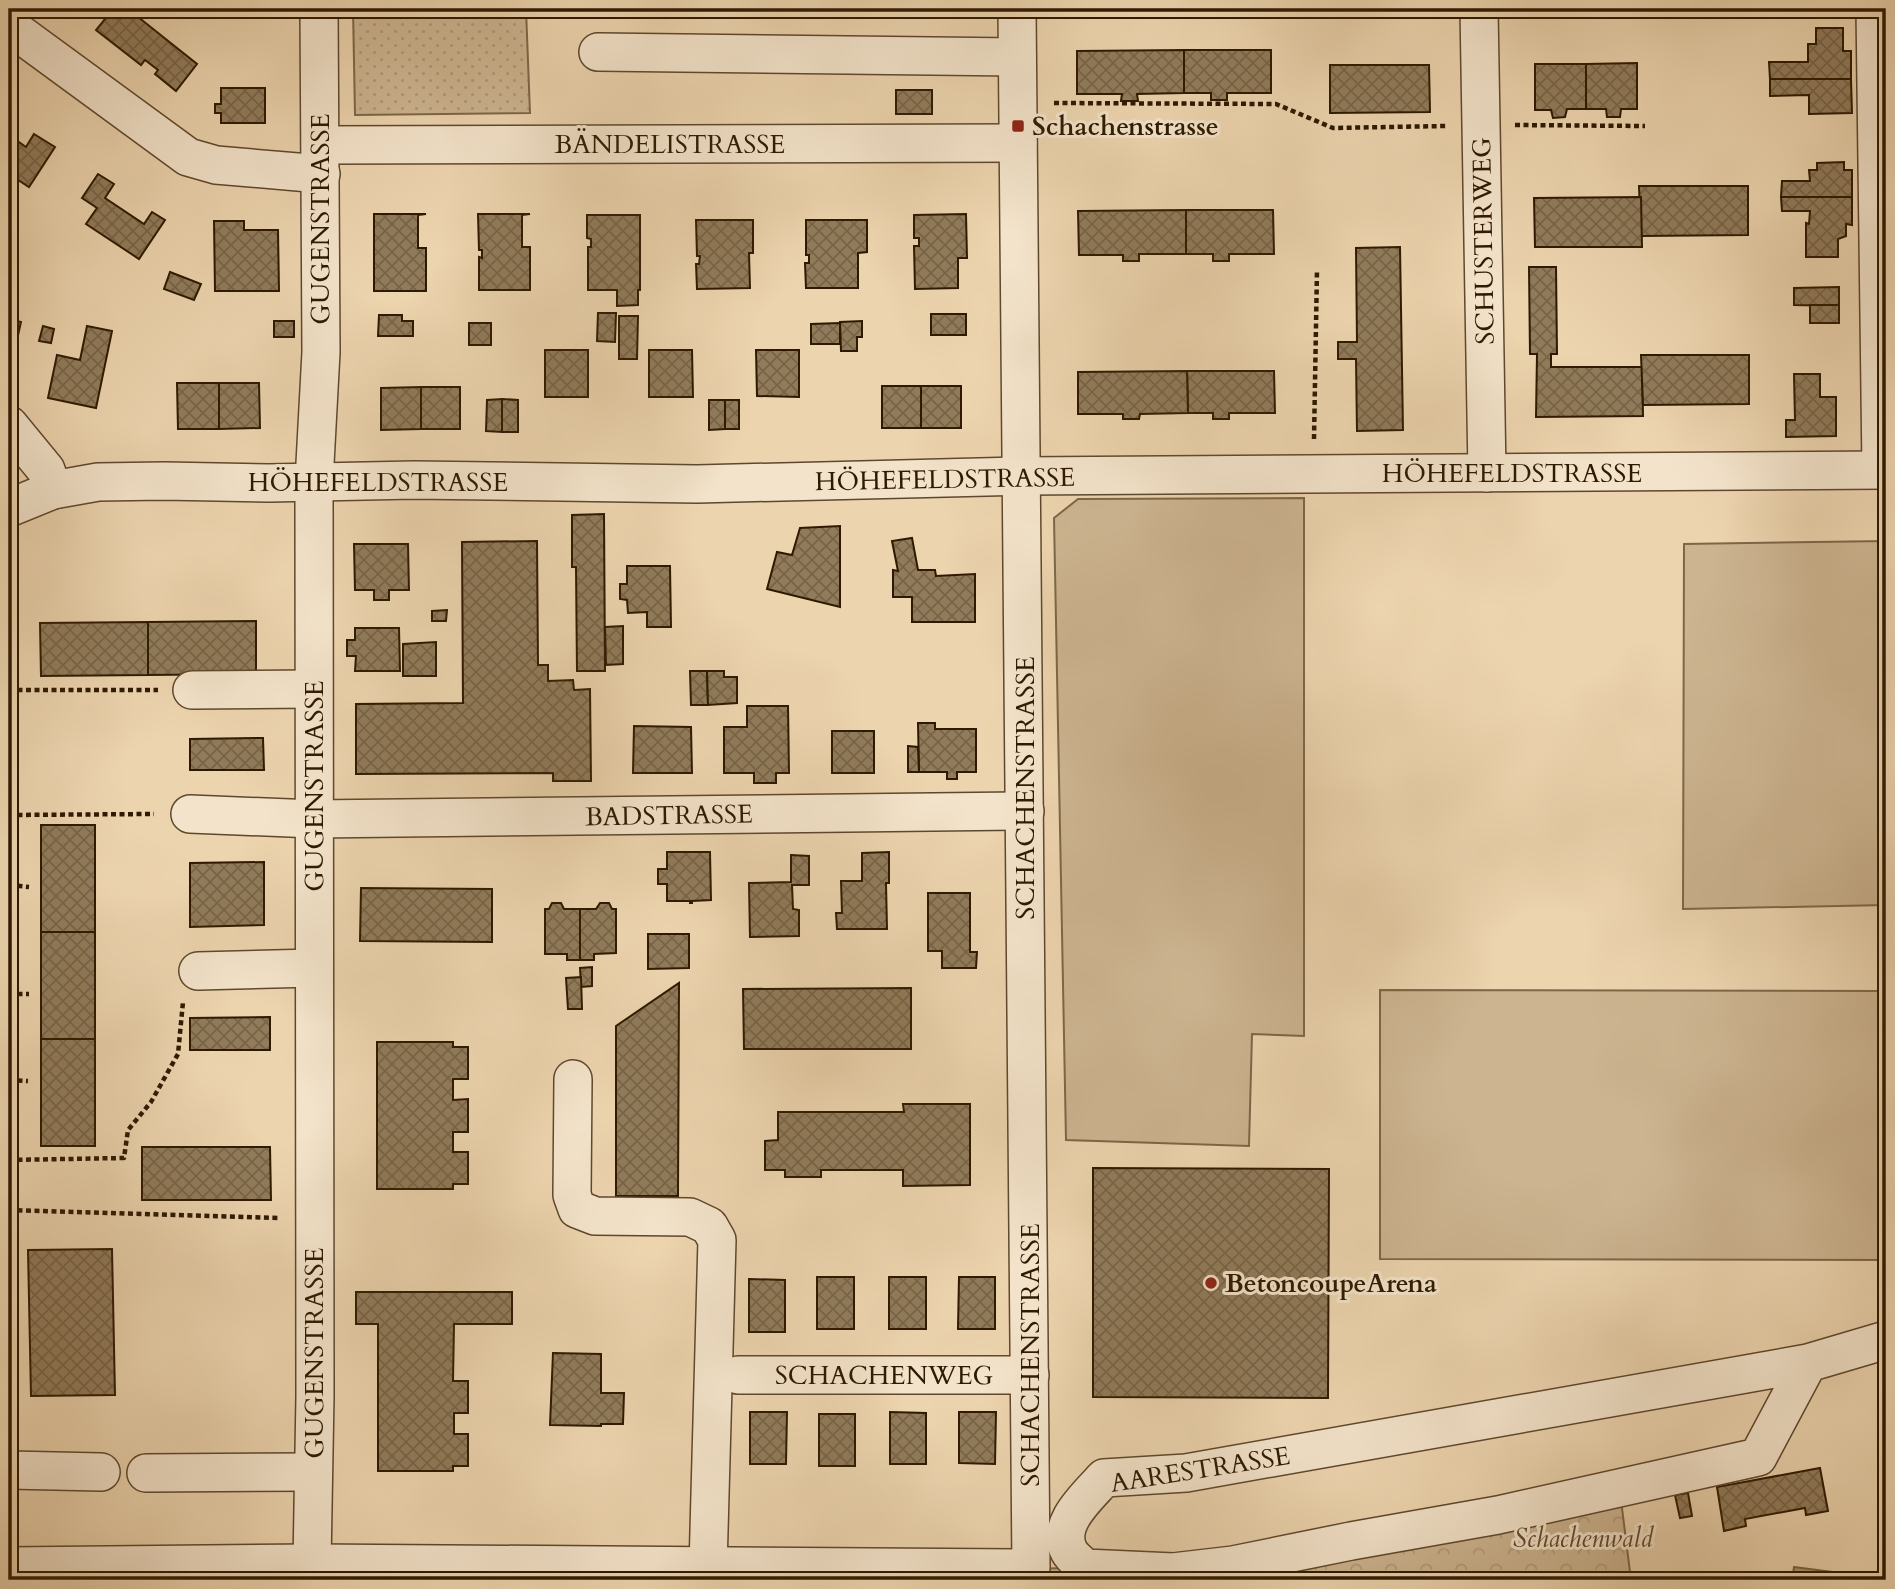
<svg xmlns="http://www.w3.org/2000/svg" width="1895" height="1589" font-family="Cardo,serif">
  <style>
    .grass { fill: url(#grass-dots); stroke: #7d6748; stroke-width: 2 }
    .forest { fill: url(#forest-crowns); stroke: #7d6748; stroke-width: 2 }
    .green { fill: #ccb490; stroke: #7d6748; stroke-width: 2 }
    .water { fill: url(#water-ripples); stroke: #796445; stroke-width: 2 }
    .building { fill: url(#building-cross-hatch); stroke: #2e1a00; stroke-width: 2 }
    .lines { fill: none; stroke-linecap: round; stroke-linejoin: round }
    .minor-casing { stroke: #5e482c; stroke-width: 40 }
    .path { stroke: #2e1a00; stroke-width: 4.5; stroke-dasharray: 5 3.5; stroke-linecap: butt }
    .minor { stroke: #f3e3ca; stroke-width: 37 }
    .poi-dot { fill: #8f2418; stroke: #f3e3ca; stroke-width: 2.5 }
    .labels { text-anchor: middle; stroke-width: 6; stroke-linejoin: round; paint-order: stroke }
    .poi-label { font-size: 26px; font-weight: bold; fill: #2e1a00; stroke: #f3e3ca; text-anchor: start }
    .street-label { font-size: 26px; fill: #2e1a00; stroke: #f3e3ca }
    .park-label { font-size: 26px; font-style: italic; fill: #5d482b; stroke: #f3e3ca }
  </style>
  <defs>
    <pattern id="grass-dots" width="8" height="8" patternUnits="userSpaceOnUse" patternTransform="scale(1.75)"><rect width="8" height="8" fill="#ccb490"/><path d="M2 2h.1M6 6h.1" fill="none" stroke="#b09a7a" stroke-width="1.8" stroke-linecap="round"/></pattern>
    <pattern id="forest-crowns" width="20" height="18" patternUnits="userSpaceOnUse" patternTransform="scale(1.75)"><rect width="20" height="18" fill="#ccb490"/><path d="M2 6a3 3 0 1 1 6 0M12 15a3 3 0 1 1 6 0" fill="none" stroke="#b09a7a"/></pattern>
    <pattern id="water-ripples" width="26" height="14" patternUnits="userSpaceOnUse" patternTransform="scale(1.75)"><rect width="26" height="14" fill="#ab9573"/><path d="M2 4q2-2 4 0t4 0M15 11q2-2 4 0t4 0" fill="none" stroke="#8c795c"/></pattern>
    <pattern id="building-cross-hatch" width="8" height="8" patternUnits="userSpaceOnUse" patternTransform="scale(1.75)"><rect width="8" height="8" fill="#917b5a"/><path d="M0 0l8 8M0 8l8-8" fill="none" stroke="#776448"/></pattern>
  </defs>
  <rect width="100%" height="100%" fill="#ecd4ae"/>
  <filter id="stains"><feTurbulence type="fractalNoise" baseFrequency=".00286" numOctaves="4"/><feColorMatrix values="0 0 0 0 .2 0 0 0 0 .09 0 0 0 0 .02 0 0 0 .5 -.17"/></filter>
  <radialGradient id="worn" r=".72"><stop offset=".6" stop-color="#630" stop-opacity="0"/><stop offset="1" stop-color="#630" stop-opacity=".3"/></radialGradient>
  <polygon class="grass" points="353,9 526,9 530,113 355,115"/>
  <polygon class="forest" points="1621,1500 1631,1580 9,1580 1085,1568"/>
  <g class="green">
    <polygon points="1304,498 1304,1036 1252,1034 1249,1146 1066,1140 1054,518 1078,499"/>
    <polygon points="1886,541 1886,905 1683,909 1684,544"/>
    <polygon points="1380,990 1884,991 1884,1260 1380,1259"/>
  </g>
  <polygon class="water" points="1794,1567 1880,1578 1879,1580 1792,1580"/>
  <g class="building">
    <polygon points="113,9 128,9 197,64 176,91 155,74 158,70 145,60 141,65 96,30"/>
    <polygon points="1816,28 1843,28 1843,51 1851,51 1851,79 1770,79 1769,62 1808,62 1808,44 1816,44"/>
    <polygon points="1184,50 1271,50 1271,93 1227,93 1227,100 1211,100 1211,93 1184,93"/>
    <polygon points="1184,50 1184,93 1137,94 1138,101 1121,101 1122,94 1077,94 1077,51"/>
    <polygon points="1637,63 1637,109 1621,109 1620,117 1607,117 1606,109 1586,109 1586,64"/>
    <polygon points="1535,64 1586,64 1586,109 1567,109 1565,117 1553,118 1551,110 1535,110"/>
    <polygon points="1330,65 1429,65 1430,112 1330,113"/>
    <polygon points="1770,79 1851,79 1852,113 1809,114 1809,95 1770,96"/>
    <polygon points="221,88 265,88 265,123 221,123 221,113 215,113 215,104 221,104"/>
    <rect x="896" y="90" width="36" height="24"/>
    <polygon points="34,134 55,147 29,187 9,174 9,135 26,147"/>
    <polygon points="1844,162 1844,170 1852,170 1852,197 1781,197 1782,181 1810,181 1809,170 1817,170 1817,163"/>
    <polygon points="98,174 114,184 105,198 144,224 152,212 165,220 139,259 86,224 97,208 82,198"/>
    <polygon points="1639,186 1748,186 1748,235 1641,236"/>
    <polygon points="1641,197 1642,247 1535,247 1534,198"/>
    <polygon points="1781,197 1852,197 1852,225 1846,224 1846,236 1838,239 1838,257 1806,257 1806,223 1809,224 1810,211 1782,211"/>
    <polygon points="1186,210 1273,210 1274,254 1229,254 1229,261 1213,261 1213,254 1186,254"/>
    <polygon points="1186,210 1186,254 1139,254 1139,261 1123,261 1123,255 1079,255 1078,211"/>
    <polygon points="374,214 426,214 418,215 418,248 426,248 426,291 374,291"/>
    <polygon points="478,214 530,214 522,215 522,247 530,247 530,290 479,290 479,257 482,258 482,250 479,250"/>
    <polygon points="966,214 967,258 958,258 958,288 915,289 914,246 919,246 919,238 914,238 914,215"/>
    <polygon points="587,215 640,215 640,290 638,290 638,305 617,306 617,290 588,290 588,247 591,247 591,239 587,238"/>
    <polygon points="696,220 753,220 753,253 749,253 750,288 697,289 696,264 699,264 700,256 697,256"/>
    <polygon points="806,220 867,220 867,252 858,253 858,288 806,288 805,263 809,263 809,255 806,255"/>
    <polygon points="214,221 244,221 244,230 278,230 279,291 215,291"/>
    <polygon points="1400,247 1403,430 1357,431 1356,359 1338,359 1338,342 1357,342 1356,248"/>
    <polygon points="1529,267 1556,267 1557,354 1551,354 1551,367 1642,367 1643,416 1536,417 1537,354 1530,354"/>
    <polygon points="170,272 201,284 194,300 164,289"/>
    <polygon points="1839,287 1839,306 1794,305 1794,288"/>
    <rect x="1810" y="305" width="29" height="18"/>
    <polygon points="598,313 616,313 615,342 597,341"/>
    <rect x="931" y="314" width="35" height="21"/>
    <polygon points="379,315 402,315 402,321 413,321 413,336 378,336"/>
    <polygon points="619,316 638,316 637,359 619,359"/>
    <polygon points="9,319 21,322 12,362 9,361"/>
    <rect x="274" y="321" width="20" height="16"/>
    <polygon points="862,321 862,337 857,337 857,351 841,351 840,322"/>
    <rect x="469" y="323" width="22" height="22"/>
    <polygon points="840,323 840,344 811,344 811,324"/>
    <polygon points="43,326 54,329 51,343 39,341"/>
    <polygon points="87,326 112,331 96,408 48,398 57,355 80,360"/>
    <rect x="545" y="350" width="43" height="47"/>
    <polygon points="649,350 692,350 693,397 649,397"/>
    <polygon points="756,350 799,350 799,397 757,396"/>
    <polygon points="1641,355 1749,355 1749,404 1643,405"/>
    <polygon points="1187,371 1274,371 1275,413 1229,413 1229,419 1213,419 1213,413 1188,413"/>
    <polygon points="1187,371 1188,413 1140,414 1139,419 1123,419 1123,414 1078,414 1078,372"/>
    <polygon points="1794,374 1820,374 1820,397 1836,397 1836,436 1786,437 1786,420 1795,420"/>
    <polygon points="177,383 219,383 219,429 178,429"/>
    <polygon points="219,383 259,383 260,428 219,429"/>
    <rect x="882" y="386" width="39" height="42"/>
    <rect x="921" y="386" width="40" height="42"/>
    <rect x="421" y="387" width="39" height="42"/>
    <polygon points="421,387 421,429 381,430 381,388"/>
    <polygon points="502,399 518,400 518,432 502,432"/>
    <polygon points="502,399 502,432 486,431 487,400"/>
    <polygon points="709,400 725,400 725,429 709,430"/>
    <rect x="725" y="400" width="14" height="29"/>
    <polygon points="604,514 605,671 577,671 576,567 572,567 572,515"/>
    <polygon points="840,526 840,607 767,589 777,552 792,555 800,528"/>
    <polygon points="912,538 918,570 935,570 936,576 975,574 975,622 912,622 912,597 893,597 893,570 898,571 892,541"/>
    <polygon points="537,541 538,665 548,665 548,681 573,680 574,690 590,689 591,781 553,781 553,773 356,774 356,704 463,703 462,542"/>
    <polygon points="354,544 408,544 409,590 389,590 389,600 374,600 374,590 355,590"/>
    <polygon points="627,566 670,566 671,627 647,627 647,612 628,613 627,600 620,599 620,584 627,584"/>
    <polygon points="447,610 446,621 432,621 432,611"/>
    <polygon points="256,621 256,674 148,675 148,622"/>
    <polygon points="148,622 148,675 41,676 40,623"/>
    <polygon points="623,626 623,664 606,665 605,627"/>
    <polygon points="355,628 399,628 400,671 355,671 356,656 347,656 347,640 355,640"/>
    <polygon points="436,642 436,676 403,676 403,644"/>
    <polygon points="690,671 707,671 708,705 691,705"/>
    <polygon points="707,671 724,671 724,677 737,677 737,703 708,705"/>
    <polygon points="747,706 788,706 789,773 776,773 776,783 754,783 754,773 724,773 724,727 747,727"/>
    <polygon points="918,723 935,723 935,729 976,729 976,772 957,772 957,779 947,779 947,772 919,772"/>
    <polygon points="634,726 691,727 692,773 633,773"/>
    <rect x="832" y="731" width="42" height="42"/>
    <polygon points="263,738 264,770 190,770 190,739"/>
    <polygon points="908,746 918,747 919,772 908,772"/>
    <rect x="41" y="825" width="54" height="107"/>
    <polygon points="667,852 710,852 711,900 692,901 692,903 690,903 690,901 667,901 667,884 658,884 658,869 667,869"/>
    <polygon points="889,852 889,883 886,883 887,929 837,929 836,913 842,913 841,881 862,881 862,853"/>
    <polygon points="791,855 809,856 809,885 792,885 793,909 799,910 799,936 750,937 749,883 791,882"/>
    <polygon points="264,862 264,925 190,927 190,863"/>
    <polygon points="361,888 492,889 492,942 360,941"/>
    <polygon points="928,893 970,893 970,952 977,952 976,968 942,968 942,951 928,951"/>
    <polygon points="552,903 561,903 564,909 580,909 580,960 567,960 567,954 545,954 545,909 549,909"/>
    <polygon points="600,903 609,903 612,909 616,909 616,953 594,954 594,960 580,960 580,909 596,909"/>
    <rect x="41" y="932" width="54" height="107"/>
    <polygon points="648,934 689,934 689,968 648,969"/>
    <polygon points="592,967 592,986 581,987 580,968"/>
    <polygon points="581,977 582,1009 568,1009 566,978"/>
    <polygon points="679,983 678,1196 616,1196 616,1026"/>
    <polygon points="911,988 911,1049 744,1049 743,989"/>
    <polygon points="270,1017 270,1050 190,1050 190,1018"/>
    <rect x="41" y="1039" width="54" height="107"/>
    <polygon points="377,1042 453,1042 453,1047 468,1047 468,1079 453,1079 453,1100 468,1099 468,1132 453,1132 453,1152 468,1152 468,1184 453,1184 453,1189 377,1189"/>
    <polygon points="903,1104 970,1104 970,1185 903,1186 903,1170 821,1170 821,1177 785,1177 785,1170 765,1170 765,1141 778,1140 778,1112 904,1112"/>
    <polygon points="142,1147 270,1147 271,1200 142,1200"/>
    <polygon points="1093,1168 1329,1169 1328,1398 1093,1397"/>
    <polygon points="112,1249 115,1395 31,1396 28,1250"/>
    <rect x="817" y="1277" width="37" height="52"/>
    <rect x="889" y="1277" width="37" height="52"/>
    <polygon points="959,1277 995,1277 995,1329 958,1329"/>
    <polygon points="749,1279 785,1280 785,1332 749,1332"/>
    <polygon points="356,1292 512,1292 512,1324 454,1324 453,1381 468,1381 468,1413 454,1413 454,1434 468,1434 468,1466 453,1466 453,1471 378,1471 378,1324 356,1324"/>
    <polygon points="553,1353 601,1354 601,1393 624,1393 623,1424 601,1424 601,1426 550,1425"/>
    <polygon points="750,1412 787,1412 786,1464 750,1464"/>
    <polygon points="890,1412 926,1413 926,1464 890,1464"/>
    <polygon points="959,1412 996,1412 995,1464 959,1463"/>
    <rect x="819" y="1414" width="36" height="52"/>
    <polygon points="1820,1468 1828,1511 1806,1515 1805,1508 1745,1519 1746,1526 1724,1531 1717,1487"/>
    <polygon points="1688,1493 1692,1516 1680,1518 1675,1495"/>
  </g>
  <g class="lines">
    <g class="minor-casing">
      <g id="minor">
        <polyline points="1479,9 1487,473"/>
        <polyline points="1875,9 1881,470"/>
        <polyline points="9,26 188,157 216,165 321,174"/>
        <polyline points="598,52 1017,57"/>
        <polyline points="321,145 1018,143"/>
        <polyline points="9,425 46,470 53,490"/>
        <polyline points="9,508 53,490 98,482 164,481 269,483 414,480 697,484 1023,476 1886,470"/>
        <polyline points="192,690 313,689"/>
        <polyline points="190,814 314,819 1025,811"/>
        <polyline points="198,971 314,968"/>
        <polyline points="573,1079 572,1195 577,1209 595,1216 690,1217 709,1226 717,1240 708,1567"/>
        <path d="M1808 1363 1758 1457 1498 1515 1351 1541 1233 1565 1173 1572 1085 1568C1080 1563 1072 1557 1069 1551 1055 1524 1088 1496 1104 1478L1186 1473 1808 1363 1886 1340"/>
        <polyline points="738,1375 1030,1375"/>
        <polyline points="9,1470 101,1472"/>
        <polyline points="146,1473 313,1472"/>
        <polyline points="312,1563 315,1396 314,482 321,352 319,9"/>
        <polyline points="9,1566 312,1563 1031,1568 1017,9"/>
      </g>
    </g>
    <g class="path">
      <polyline points="1054,103 1276,104 1333,128 1446,126"/>
      <polyline points="1515,125 1645,126"/>
      <polyline points="1314,439 1317,270"/>
      <polyline points="9,690 158,690"/>
      <polyline points="9,815 154,814"/>
      <polyline points="9,885 29,887"/>
      <polyline points="9,994 29,994"/>
      <polyline points="9,1080 28,1081"/>
      <polyline points="9,1160 124,1158 128,1130 151,1102 178,1054 183,1002"/>
      <polyline points="9,1210 279,1218"/>
    </g>
    <use href="#minor" class="minor"/>
  </g>
  <g class="poi-dot">
    <rect x="1011" y="119" width="14" height="14" rx="3.5"/>
    <circle cx="1211" cy="1283" r="7"/>
  </g>
  <g class="labels">
    <g class="poi-label">
      <text x="1032" y="135">Schachenstrasse</text>
      <text x="1225" y="1292">BetoncoupeArena</text>
    </g>
    <g class="street-label">
      <text x="670" y="153">BÄNDELISTRASSE</text>
      <text transform="translate(320 219) rotate(-90)" y="9">GUGENSTRASSE</text>
      <text transform="translate(1483 241) rotate(-91)" y="9">SCHUSTERWEG</text>
      <text x="1512" y="482">HÖHEFELDSTRASSE</text>
      <text transform="translate(945 479) rotate(-1)" y="9">HÖHEFELDSTRASSE</text>
      <text x="378" y="491">HÖHEFELDSTRASSE</text>
      <text transform="translate(314 786) rotate(-90)" y="9">GUGENSTRASSE</text>
      <text transform="translate(1025 788) rotate(-90)" y="9">SCHACHENSTRASSE</text>
      <text transform="translate(669 815) rotate(-1)" y="9">BADSTRASSE</text>
      <text transform="translate(314 1353) rotate(-90)" y="9">GUGENSTRASSE</text>
      <text transform="translate(1030 1355) rotate(-90)" y="9">SCHACHENSTRASSE</text>
      <text x="884" y="1384">SCHACHENWEG</text>
      <text transform="translate(1200 1469) rotate(-9)" y="9">AARESTRASSE</text>
    </g>
    <g class="park-label">
      <text x="1583" y="1547">Schachenwald</text>
    </g>
  </g>
  <rect width="1895" height="1589" fill="none" stroke="#ecd4ae" stroke-width="35"/>
  <rect x="10" y="10" width="1874" height="1568" fill="none" stroke="#2e1a00" stroke-width="3.5"/>
  <rect x="18" y="18" width="1860" height="1554" fill="none" stroke="#2e1a00" stroke-width="2"/>
  <rect width="100%" height="100%" filter="url(#stains)"/>
  <rect width="100%" height="100%" fill="url(#worn)"/>
</svg>
